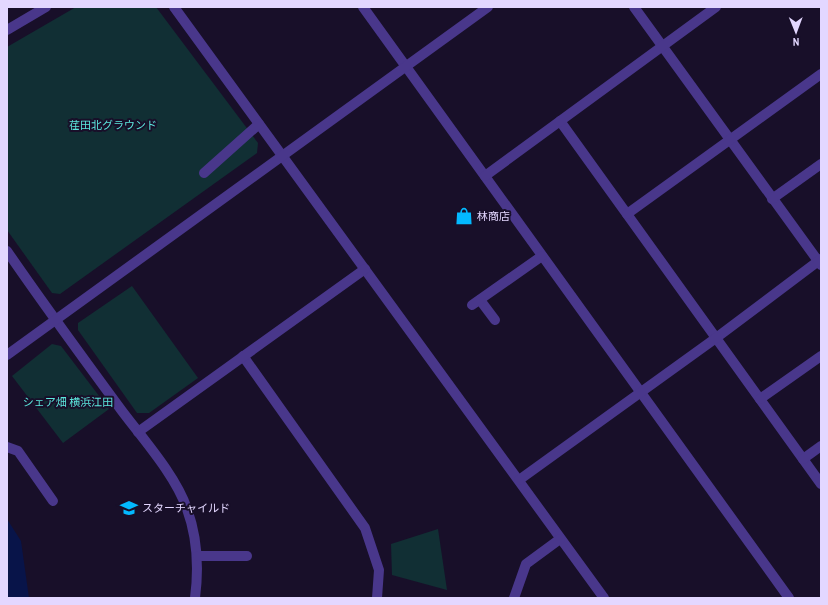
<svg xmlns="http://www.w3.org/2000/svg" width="828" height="605" font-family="'Archivo Narrow','Noto Sans JP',sans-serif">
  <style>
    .green { fill: #112f34 }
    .water { fill: #081449 }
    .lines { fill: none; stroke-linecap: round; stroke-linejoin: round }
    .minor { stroke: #49378b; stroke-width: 10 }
    .labels { text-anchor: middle; stroke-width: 4; stroke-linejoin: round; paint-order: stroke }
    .park-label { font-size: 11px; fill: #5ce6dc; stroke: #180f29 }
    .poi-label { font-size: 11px; fill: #e3d7ff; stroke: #180f29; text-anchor: start }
  </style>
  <rect width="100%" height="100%" fill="#180f29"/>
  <g class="green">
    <polygon points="76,7 156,7 258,143 257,153 60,294 52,293 7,230 7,47"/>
    <polygon points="132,286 198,378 149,413 137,413 78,330 78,323"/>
    <polygon points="52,344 61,346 109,409 63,443 12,376"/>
    <polygon points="438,529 447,590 392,575 391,544"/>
  </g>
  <polygon class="water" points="7,519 21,541 29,598 7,598"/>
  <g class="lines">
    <g class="minor">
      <polyline points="174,7 604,598"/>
      <polyline points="363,7 789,598"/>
      <polyline points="634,7 821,265"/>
      <polyline points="7,30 46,7"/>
      <polyline points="560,121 821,484"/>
      <polyline points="204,173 259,124"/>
      <polyline points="485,176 716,7"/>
      <polyline points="772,199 821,164"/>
      <polyline points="627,214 821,74"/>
      <path d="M7 251C44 305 83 358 122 411 143 439 176 476 187 509 198 539 199 567 195 598"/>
      <polyline points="480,300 495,320"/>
      <polyline points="472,305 542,256"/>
      <polyline points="7,355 488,7"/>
      <polyline points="243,356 365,528 379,570 377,598"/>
      <polyline points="760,399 821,356"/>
      <polyline points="138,432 365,269"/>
      <polyline points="7,447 18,451 53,501"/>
      <polyline points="803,459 821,446"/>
      <polyline points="519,480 716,338 821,259"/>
      <polyline points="198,556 247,556"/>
      <polyline points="514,598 526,564 560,539"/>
    </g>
  </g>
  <defs>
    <g id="shop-bare" transform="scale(1.38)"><path d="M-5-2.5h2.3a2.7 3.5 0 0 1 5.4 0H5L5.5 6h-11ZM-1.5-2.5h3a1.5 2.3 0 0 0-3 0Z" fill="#03b9ff" stroke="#180f29" stroke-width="2.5" paint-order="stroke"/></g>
    <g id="school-bare" transform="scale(1.38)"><path d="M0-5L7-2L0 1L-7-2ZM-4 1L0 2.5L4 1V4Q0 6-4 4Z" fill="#03b9ff" stroke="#180f29" stroke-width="2.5" paint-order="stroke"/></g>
  </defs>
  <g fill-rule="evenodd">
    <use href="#shop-bare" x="464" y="216"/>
    <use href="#school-bare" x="129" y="508"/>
  </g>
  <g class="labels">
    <g class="park-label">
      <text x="113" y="129">荏田北グラウンド</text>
      <text x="68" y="406">シェア畑 横浜江田</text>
    </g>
    <g class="poi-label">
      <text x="477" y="220">林商店</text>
      <text x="142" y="512">スターチャイルド</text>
    </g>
  </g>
  <rect width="828" height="605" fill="none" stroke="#e3d7ff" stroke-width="16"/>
  <g transform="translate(796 32) rotate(179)" stroke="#180f29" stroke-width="3" paint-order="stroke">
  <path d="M0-3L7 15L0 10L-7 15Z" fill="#e3d7ff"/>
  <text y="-6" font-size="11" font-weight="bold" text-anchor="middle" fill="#e3d7ff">N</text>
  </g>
</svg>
